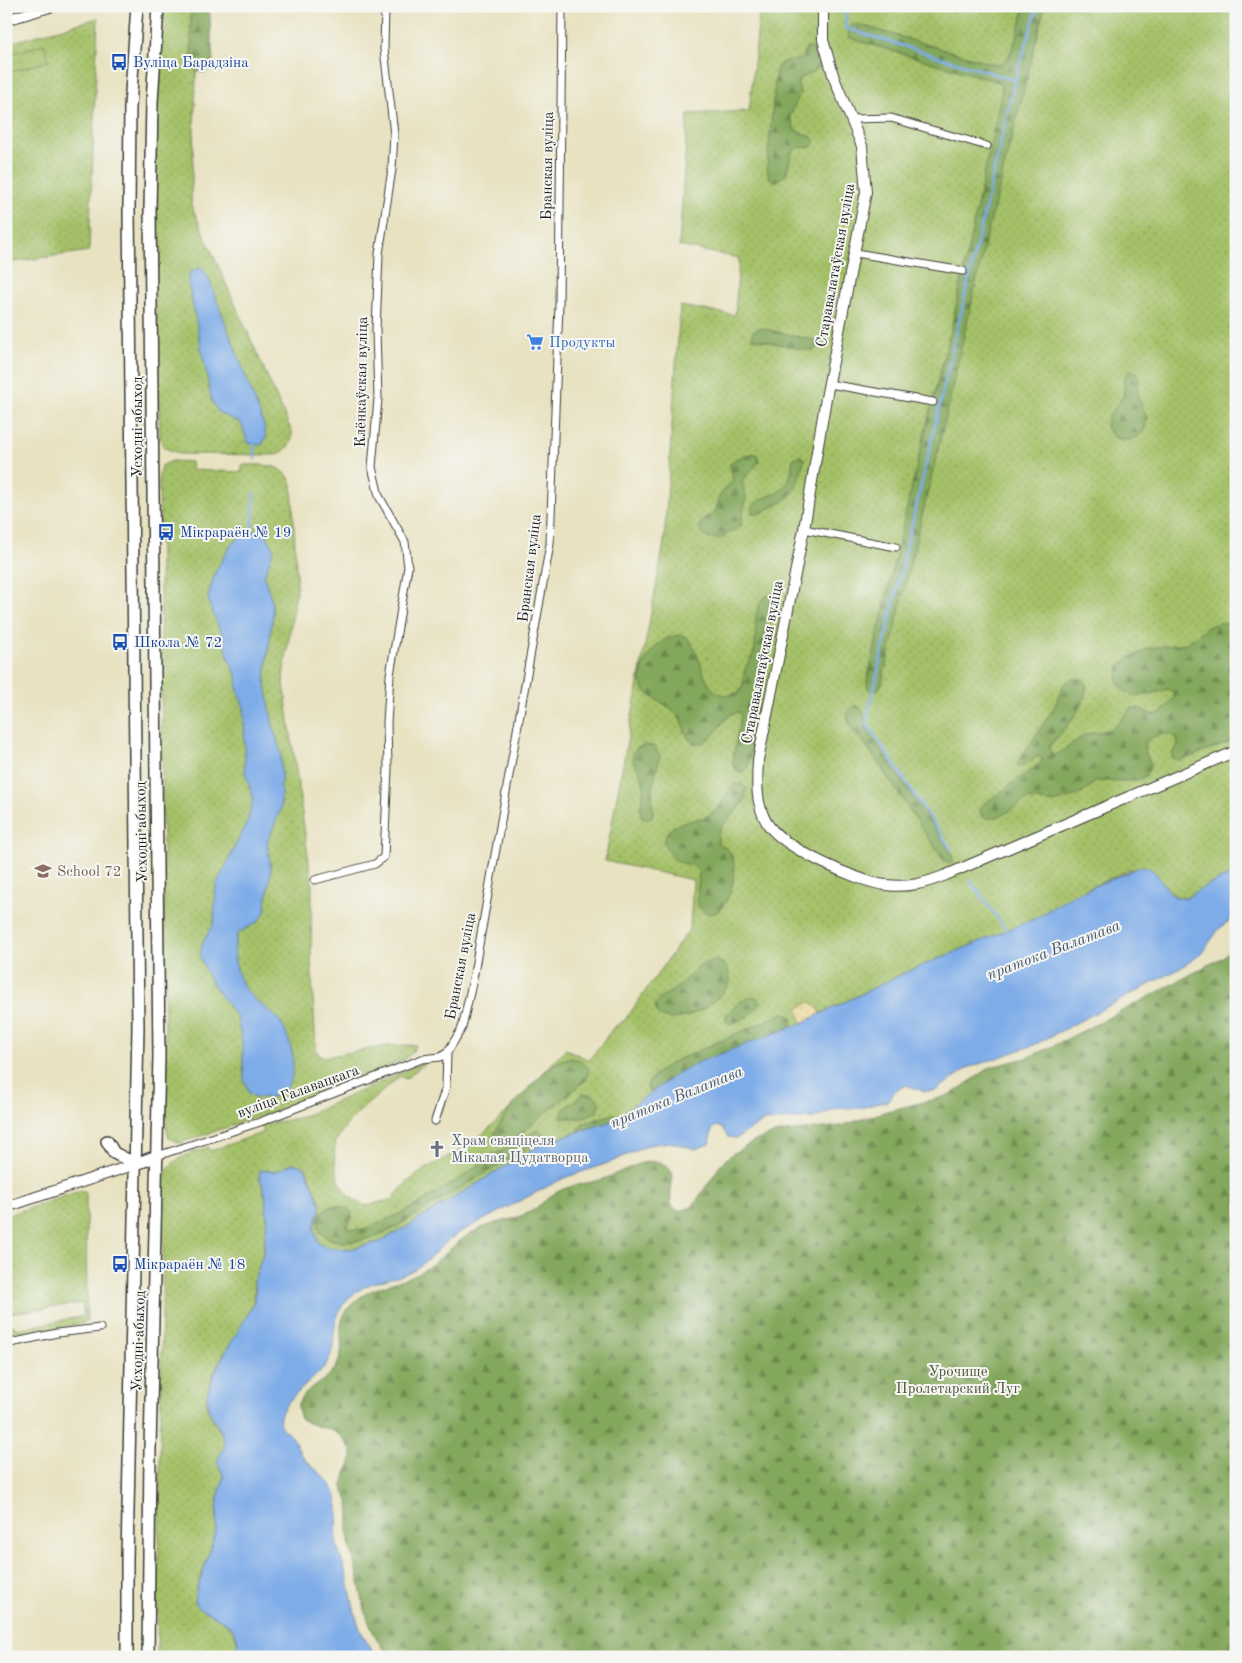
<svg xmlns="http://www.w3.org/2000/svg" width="1242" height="1663" font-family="'Old Standard TT',serif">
  <defs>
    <pattern id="grass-dots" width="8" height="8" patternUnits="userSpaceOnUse" patternTransform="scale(1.25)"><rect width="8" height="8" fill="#a4c168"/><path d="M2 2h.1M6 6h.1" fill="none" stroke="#8da55a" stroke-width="1.8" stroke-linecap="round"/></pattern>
    <pattern id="forest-firs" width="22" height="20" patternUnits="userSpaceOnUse" patternTransform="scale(1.25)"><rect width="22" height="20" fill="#83a75c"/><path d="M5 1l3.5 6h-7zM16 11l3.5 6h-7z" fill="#6a874b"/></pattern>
    <pattern id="sand-dots" width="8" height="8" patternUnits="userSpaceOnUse" patternTransform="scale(1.25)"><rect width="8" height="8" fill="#eeda9e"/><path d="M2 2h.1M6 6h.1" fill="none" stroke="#ccba88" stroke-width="1.8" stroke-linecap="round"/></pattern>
    <pattern id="park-crowns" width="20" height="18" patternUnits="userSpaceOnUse" patternTransform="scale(1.25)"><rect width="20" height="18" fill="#a4c168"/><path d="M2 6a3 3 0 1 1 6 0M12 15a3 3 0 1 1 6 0" fill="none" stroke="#8da55a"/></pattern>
  </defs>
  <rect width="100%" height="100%" fill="#f6f6f2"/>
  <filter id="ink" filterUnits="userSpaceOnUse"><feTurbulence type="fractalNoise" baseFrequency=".02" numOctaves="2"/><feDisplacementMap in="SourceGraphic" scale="10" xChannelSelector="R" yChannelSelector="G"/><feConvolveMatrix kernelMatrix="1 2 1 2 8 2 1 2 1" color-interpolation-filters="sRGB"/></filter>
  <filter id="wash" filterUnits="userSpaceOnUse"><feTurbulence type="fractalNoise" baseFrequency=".0096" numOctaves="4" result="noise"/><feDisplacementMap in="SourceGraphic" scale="20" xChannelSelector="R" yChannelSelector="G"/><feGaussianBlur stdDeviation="1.12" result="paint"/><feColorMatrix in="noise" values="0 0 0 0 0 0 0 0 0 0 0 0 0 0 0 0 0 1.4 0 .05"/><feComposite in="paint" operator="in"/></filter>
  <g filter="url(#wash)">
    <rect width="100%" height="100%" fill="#e8e2c1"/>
    <path fill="url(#grass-dots)" stroke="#606e42" d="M164 6H199L191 205 292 432C293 445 287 450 276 455L181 454 165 448 160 439 153 239 157 101Z
      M760 6H1236V872L1188 897C1173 901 1171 889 1162 882 1154 876 1141 873 1131 869L1069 897 1036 918 902 974 802 1023 662 1085 612 1121 541 1144 405 1228 379 1242 349 1249 331 1248 319 1244 314 1229 320 1213V1201L307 1170 293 1163 275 1172 265 1170 259 1176C274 1212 265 1251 254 1286 261 1309 221 1352 213 1376 210 1385 205 1396 207 1406 210 1421 230 1435 223 1452 222 1455 219 1458 217 1461L224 1477 218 1498 216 1531 208 1559 196 1587 203 1610C224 1618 242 1632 237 1657H157L164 1181C167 1158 190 1154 208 1147L210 1151 264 1132 261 1125 298 1118 314 1112 428 1060 406 1079 400 1076C382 1093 345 1119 336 1142 333 1151 335 1163 337 1172 342 1192 348 1197 365 1206L393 1199C414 1166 457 1158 485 1132 514 1107 539 1076 566 1049L589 1060 613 1028 625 1020 690 928 693 880 605 861 664 543 680 306 735 315 739 258 679 246 688 114 749 111Z
      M98 18 89 251 6 263V44Z
      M172 461 191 462 192 470 242 472V465C262 465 284 462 292 484L297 586 283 677 312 884 311 958 316 1049 319 1055 324 1057 387 1046 416 1045 411 1054 401 1061 317 1097 180 1143 169 1138 166 1126 159 474 161 466Z
      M79 1191H85L86 1194 87 1322 12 1338 6 1336V1325H13L17 1329 84 1316 82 1303 11 1313 6 1319V1216Z"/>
    <path fill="url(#forest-firs)" stroke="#50623c" d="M190 6H209L213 61 205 73 197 71 192 63Z
      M1025 6H1045L985 243 945 420 882 683 878 690 871 691 868 689 867 681 918 460 951 329 1002 90 1000 84 995 81 855 40 849 37 848 31 851 26 857 24 997 65C1014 62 1020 22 1025 6Z
      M807 47 816 49 820 65 815 71 800 79 798 82 800 94 790 116 795 130 812 137 815 142 811 147 798 148 792 151 786 175 775 182 769 177 767 167 776 71C781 57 790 62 801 59Z
      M761 328 813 340 818 342 819 346 814 350H805L752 338 753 331Z
      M1131 370 1137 372C1141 380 1137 387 1138 395 1139 407 1149 411 1146 424 1142 445 1112 445 1106 426L1108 417 1124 395V377Z
      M750 454H757L759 462 742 481 746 498 741 526 719 539 707 538 701 533 700 525 704 518 715 513 720 495 733 480 730 464 735 459Z
      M800 455 805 459C795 485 799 496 770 508 763 511 759 516 752 513L751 508C759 495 779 498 787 483 792 476 791 467 793 459Z
      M774 594 779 601 765 632 766 645 761 663 763 677 758 701 750 759 747 769 739 773 732 764 741 715 739 712C719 714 718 746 693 743 684 736 684 722 676 713 668 704 653 700 645 691 633 678 648 652 660 643 666 638 673 636 681 635 707 642 696 710 739 692 745 685 743 678 745 670 747 662 754 656 755 648 757 632 750 596 774 594Z
      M1220 623 1236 625V740L1179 761 1172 758V754L1178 745 1177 738C1168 730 1154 735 1146 742L1144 747 1151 766 1144 778 1133 781H1096L1083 793 1054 803 1030 799C1015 804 998 825 981 816L980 809 984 804 1042 762 1041 758 1038 756 1021 767 1017 764 1055 706 1063 685 1071 679H1083L1086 682C1088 708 1062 730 1049 747L1052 755 1058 754 1085 735 1112 729 1132 708 1141 709 1152 715 1161 713 1174 698 1173 692 1168 689C1148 694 1130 705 1117 681L1119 666 1128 659 1150 648 1187 643 1207 627Z
      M856 705 863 710 866 727 952 854 953 860 951 863 944 861 863 741C854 734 847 724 847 712L851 707Z
      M645 745 654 746 660 756 652 789 653 814 651 818 646 820 641 816C638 804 646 792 643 780 640 768 626 760 637 748Z
      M736 784H742L746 788C749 813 714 819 718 843 722 847 728 848 730 853 744 875 719 938 697 904L699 872C691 860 679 868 670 854 667 848 664 847 664 839 672 817 696 824 713 813 725 805 726 788 736 784Z
      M1236 943V1657H390C367 1630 364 1609 358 1576 356 1562 349 1549 348 1535 347 1525 351 1515 349 1504 347 1498 344 1493 343 1486 342 1471 359 1462 349 1447 336 1424 319 1431 301 1419L297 1407C302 1387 328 1383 337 1365 349 1343 330 1328 352 1304 371 1285 398 1284 420 1272 439 1262 453 1244 471 1233 489 1223 510 1221 528 1213 540 1207 548 1196 559 1191 573 1184 588 1184 603 1179 623 1173 660 1145 673 1175 672 1191 662 1219 692 1207L722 1163 732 1154 757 1140 777 1133 841 1126 887 1111 940 1098 953 1093 991 1067 1026 1058 1053 1046 1141 1001 1223 957Z
      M714 960C726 963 730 969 730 982 720 1002 680 1029 658 1015L655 1006C660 995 667 995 676 988 689 979 697 963 714 960Z
      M754 996 761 1001C758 1011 741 1021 730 1024L726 1021V1016C731 1008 744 997 754 996Z
      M783 1013 790 1015 793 1020 791 1026 785 1030C737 1049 695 1060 654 1091L648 1090 647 1085 655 1074 673 1062Z
      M572 1058 583 1062 589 1069 587 1079 513 1140 500 1144 494 1141C490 1125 543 1071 557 1062 562 1059 567 1059 572 1058Z
      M583 1094C591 1093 598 1096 600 1105L597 1112 581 1118H561L563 1110Z
      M613 1114 617 1116C611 1125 588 1133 578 1130L582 1124Z
      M540 1130 543 1137 539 1141 389 1231C368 1240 339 1250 320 1232 313 1210 335 1197 351 1212L352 1218 347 1225 349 1229 363 1230 406 1211 461 1178 490 1156 518 1143 535 1131Z"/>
    <path fill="url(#sand-dots)" stroke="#857b5d" d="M810 1002 817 1006 821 1014 802 1023 798 1010 802 1006Z"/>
    <path fill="url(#park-crowns)" stroke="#606e42" d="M44 44 49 61 6 73V55Z"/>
    <path fill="#7eace8" stroke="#4d6482" d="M202 268 208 277 264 425 266 437 262 445 248 443 241 423 219 413 212 402 188 281 190 272Z
      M256 531 266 534 274 549 264 576 271 598 273 613 265 679 273 726 281 753V808L267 843 271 869 265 912 258 922 238 933C231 949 235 973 245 988 254 1003 271 1008 281 1023 298 1051 303 1104 255 1097L249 1093 244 1079 242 1042 237 1018 209 979 200 957 202 944 214 923 216 886 248 820 253 798 245 772 244 708 238 692 237 676 229 660 224 639 209 604 208 596 216 570 231 545 244 533Z
      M1142 866C1164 869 1163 899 1183 898 1187 898 1190 895 1194 893 1207 884 1222 880 1236 872V915L1219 929 1201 954 1179 969 1034 1045 968 1068 935 1091H924L906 1085 896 1090 887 1101 860 1108H838L814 1118 764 1121 737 1138 728 1137 722 1128 716 1126 712 1130 709 1144 695 1149 670 1142 649 1145 611 1162 564 1178 462 1231C444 1241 432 1258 415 1269 393 1282 372 1277 350 1297 326 1319 341 1344 325 1366 313 1382 275 1405 280 1424 282 1431 289 1432 293 1438 296 1443 298 1449 301 1454 316 1475 336 1477 338 1509 339 1520 335 1529 336 1540 338 1552 343 1564 347 1576 355 1609 354 1628 377 1657H237C246 1613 200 1621 194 1599L216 1531 218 1498 224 1477 217 1461 225 1445 221 1432 209 1411 207 1394 219 1363 254 1304 256 1292 254 1281 264 1251 267 1217 265 1193 259 1176 260 1170 275 1172 293 1163 305 1167 321 1205 314 1229 319 1244 331 1248 349 1249 379 1242 405 1228 541 1144 612 1121 678 1073 699 1062 802 1023 902 974 1036 918 1069 897Z"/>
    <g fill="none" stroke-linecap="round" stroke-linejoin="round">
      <path stroke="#7eace8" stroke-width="2.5" d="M847 6 845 28 1014 80
        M254 443 255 459
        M252 534 254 493
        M951 849 866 722 1015 80 1038 6
        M970 881 1008 932"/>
    </g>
  </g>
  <g filter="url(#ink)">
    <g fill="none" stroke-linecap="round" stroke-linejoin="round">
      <g stroke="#3b3a35" stroke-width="9">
        <path id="street" d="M852 119 891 118 987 146
          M856 253 963 271
          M829 384 933 402
          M804 529 896 547
          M315 880 375 864 384 857 388 768 387 723 390 675 408 567 405 542 379 496 372 467 378 399 376 330 379 254 392 169 394 134 384 49 385 6
          M435 1121 446 1087 447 1053 462 1028 473 979 550 544 559 305 562 6
          M157 1156 260 1122 422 1059 440 1057 447 1053
          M6 1344 57 1333 100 1328"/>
      </g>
      <g stroke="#3b3a35" stroke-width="12">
        <path id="secondary" d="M823 6V40L834 78 862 146 866 192 826 398 804 529 758 760C757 781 755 803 767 823 781 847 858 882 886 885 908 888 926 883 946 875L1236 751
          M6 20 53 6
          M6 1207 136 1164"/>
      </g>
      <g stroke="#3b3a35" stroke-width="14">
        <path id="primary" d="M107 1141 114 1153 136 1164 157 1156
          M127 1657V1558L138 1028 129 210 130 107 137 6
          M148 1657 150 1449 159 1056 150 210 152 102 158 6"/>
      </g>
      <use href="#street" stroke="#fff" stroke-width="7"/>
      <use href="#secondary" stroke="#fff" stroke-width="10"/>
      <use href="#primary" stroke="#fff" stroke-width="11"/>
    </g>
  </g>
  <defs>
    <g id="bus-bare" transform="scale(1.35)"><path d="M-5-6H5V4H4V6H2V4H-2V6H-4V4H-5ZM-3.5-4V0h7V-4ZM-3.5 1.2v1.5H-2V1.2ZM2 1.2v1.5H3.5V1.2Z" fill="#1a4fb4" stroke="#f6f6f2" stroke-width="2.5" paint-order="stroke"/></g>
    <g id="supermarket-bare" transform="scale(1.35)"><path d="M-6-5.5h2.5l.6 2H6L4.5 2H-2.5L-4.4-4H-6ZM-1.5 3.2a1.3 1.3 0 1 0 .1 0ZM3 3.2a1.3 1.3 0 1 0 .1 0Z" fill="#3f7fe0" stroke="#f6f6f2" stroke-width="2.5" paint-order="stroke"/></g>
    <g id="school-bare" transform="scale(1.35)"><path d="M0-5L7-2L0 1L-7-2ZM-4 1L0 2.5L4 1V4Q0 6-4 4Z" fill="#8d6e63" stroke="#f6f6f2" stroke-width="2.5" paint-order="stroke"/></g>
    <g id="church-bare" transform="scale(1.35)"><path d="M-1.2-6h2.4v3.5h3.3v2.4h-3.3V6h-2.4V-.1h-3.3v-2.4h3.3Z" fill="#6b7280" stroke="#f6f6f2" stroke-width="2.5" paint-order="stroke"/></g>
  </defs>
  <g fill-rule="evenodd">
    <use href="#bus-bare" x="119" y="62"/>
    <use href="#supermarket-bare" x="535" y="342"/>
    <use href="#bus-bare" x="166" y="532"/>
    <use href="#bus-bare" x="120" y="642"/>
    <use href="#school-bare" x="43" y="871"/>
    <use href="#church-bare" x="437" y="1149"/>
    <use href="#bus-bare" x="120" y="1264"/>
  </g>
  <g text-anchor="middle" stroke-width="4" stroke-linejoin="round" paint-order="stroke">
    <g font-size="15" fill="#164399" stroke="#f6f6f2" text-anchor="start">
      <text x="133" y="67">Вуліца Барадзіна</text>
      <text x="180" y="537">Мікрараён № 19</text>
      <text x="134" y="647">Школа № 72</text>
      <text x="134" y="1269">Мікрараён № 18</text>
    </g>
    <g font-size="15" fill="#1c1c1c" stroke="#f6f6f2">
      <text transform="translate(547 166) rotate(-89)" y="5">Бранская вуліца</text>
      <text transform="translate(835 265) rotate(-80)" y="5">Старавалатаўская вуліца</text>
      <text transform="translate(361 382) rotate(-89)" y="5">Клёнкаўская вуліца</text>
      <text transform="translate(137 427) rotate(-90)" y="5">Усходні абыход</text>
      <text transform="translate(529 568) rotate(-83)" y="5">Бранская вуліца</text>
      <text transform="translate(762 662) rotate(-79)" y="5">Старавалатаўская вуліца</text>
      <text transform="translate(141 832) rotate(-91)" y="5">Усходні абыход</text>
      <text transform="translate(460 966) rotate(-79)" y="5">Бранская вуліца</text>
      <text transform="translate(298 1091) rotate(-20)" y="5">вуліца Галавацкага</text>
      <text transform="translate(138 1341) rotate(-88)" y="5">Усходні абыход</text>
    </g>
    <g font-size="15" fill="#366cbe" stroke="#f6f6f2" text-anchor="start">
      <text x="549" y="347">Продукты</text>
    </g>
    <g font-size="15" fill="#785e54" stroke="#f6f6f2" text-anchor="start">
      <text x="57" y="876">School 72</text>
    </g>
    <g font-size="15" fill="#5b616d" stroke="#f6f6f2" text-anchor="start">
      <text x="451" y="1145">Храм свяціцеля<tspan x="451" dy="17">Мікалая Цудатворца</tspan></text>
    </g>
    <g font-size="15" fill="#4c5637" stroke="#f6f6f2">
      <text x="958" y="1376">Урочище<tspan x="958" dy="17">Пролетарский Луг</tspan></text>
    </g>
    <g font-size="16" font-style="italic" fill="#43566e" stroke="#f6f6f2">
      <text transform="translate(1053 949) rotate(-21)" y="6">пратока Валатава</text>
      <text transform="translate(676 1096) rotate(-22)" y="6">пратока Валатава</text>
    </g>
  </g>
  <rect width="1242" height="1663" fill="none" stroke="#f6f6f2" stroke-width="25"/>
</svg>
